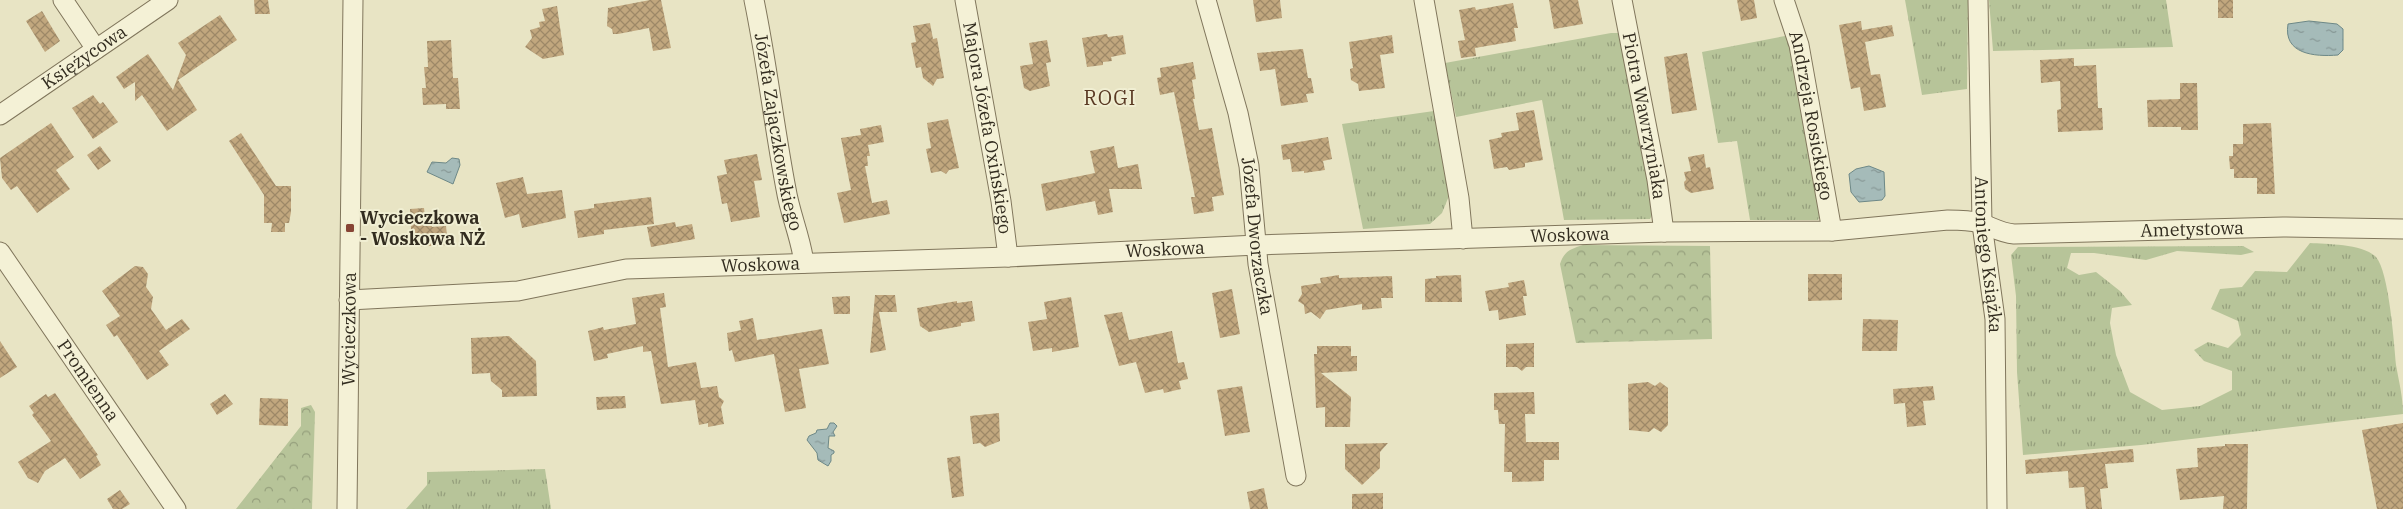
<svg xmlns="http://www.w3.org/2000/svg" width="2403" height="509" font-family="'IBM Plex Serif',serif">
  <defs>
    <pattern id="grass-tufts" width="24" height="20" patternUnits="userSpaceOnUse" patternTransform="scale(1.25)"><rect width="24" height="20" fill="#b7c499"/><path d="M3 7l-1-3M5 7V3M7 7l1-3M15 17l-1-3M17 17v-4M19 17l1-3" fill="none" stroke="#959f7c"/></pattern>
    <pattern id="forest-crowns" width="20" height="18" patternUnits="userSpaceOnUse" patternTransform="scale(1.25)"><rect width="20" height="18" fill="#b7c499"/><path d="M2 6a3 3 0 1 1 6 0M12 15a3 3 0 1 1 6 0" fill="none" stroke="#959f7c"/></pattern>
    <pattern id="water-ripples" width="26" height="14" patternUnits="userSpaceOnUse" patternTransform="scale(1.25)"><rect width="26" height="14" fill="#a5bbb9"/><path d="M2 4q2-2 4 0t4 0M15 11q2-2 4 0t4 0" fill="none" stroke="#879896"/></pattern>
    <pattern id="building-cross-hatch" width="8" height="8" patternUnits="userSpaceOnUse" patternTransform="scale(1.25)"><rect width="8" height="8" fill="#c1a77e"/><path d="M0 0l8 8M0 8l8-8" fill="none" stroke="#9d8867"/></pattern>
  </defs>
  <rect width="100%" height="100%" fill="#e8e4c4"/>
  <path fill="url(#grass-tufts)" d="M1905 0H1968L1967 89 1922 95Z
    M1989 0H2166L2173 47 1993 51Z
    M1611 33H1620L1627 43 1653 213 1650 219 1564 220 1542 100 1456 117 1445 63Z
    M1785 36 1791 41 1821 213 1818 220H1750L1737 141 1718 143 1702 52Z
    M1434 111 1451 191 1442 213 1430 224 1363 229 1342 124Z
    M2310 243C2326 244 2364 244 2376 257 2389 272 2394 342 2396 365 2399 382 2403 397 2403 414L2141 445 2023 455 2017 372 2016 296 2011 255 2018 247 2243 246 2254 252 2241 255 2177 251 2146 260 2094 253H2071L2067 268 2079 275 2096 272 2120 291 2132 305 2112 308 2110 323 2116 355 2130 392 2162 410 2200 406 2232 390V371L2204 361 2194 350 2208 342 2228 348 2241 335 2238 321 2211 309 2220 289 2242 287 2255 271 2287 272Z
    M545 469 551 509H406L427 485V472Z"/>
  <path fill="url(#forest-crowns)" d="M1583 245 1710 246 1712 339 1576 343 1560 264C1564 251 1571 249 1583 245Z
    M311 405 315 412 312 509H236L301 426V408Z"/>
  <path fill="url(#water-ripples)" stroke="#6d8887" d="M2309 21 2337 24 2343 29V50L2338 55C2314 57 2283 54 2288 24Z
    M452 158 459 159 460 165 453 184 427 172 432 162 446 163Z
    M1869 166 1884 172 1885 196 1882 200 1859 202 1851 192 1849 174 1856 169Z
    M830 423H834L837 426 833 432 835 436H829L828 448 834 451V453L831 455V461L828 466 818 460 817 453 807 440 809 436 816 433 817 430 827 429Z"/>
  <path fill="url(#building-cross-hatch)" d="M254 0H268L270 14H255Z
    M650 0H661L671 48 653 51 649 28 618 34H613L612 29 607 26 608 8Z
    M1253 0H1280L1282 18 1256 22Z
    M1549 0H1578L1583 24 1554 29Z
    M1737 0H1754L1757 18 1741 21Z
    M2218 0H2233V18H2218Z
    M1513 3 1518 28H1514L1516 41 1475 48 1476 56 1461 58 1458 41 1465 40 1459 10 1475 7 1476 10Z
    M557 6 564 55 543 59 525 47 532 38 530 30 540 27 539 22 545 21 542 9Z
    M42 11 60 41 45 52 26 21Z
    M220 15 237 40 178 80 197 110 167 131 142 95 135 101V82L124 89 116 77 148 54 173 90 186 55 178 43Z
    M1861 21 1862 30 1892 25 1894 36 1865 42 1871 75 1880 74 1886 107 1864 111 1860 87 1851 89 1839 25Z
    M930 23 933 39 937 38 944 78 937 79 933 86 923 78 921 67 916 68 911 43 916 42 913 26Z
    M1107 34 1108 37 1123 35 1126 54 1111 57 1112 61 1103 62V65L1087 67 1082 38Z
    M1392 35 1394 53 1380 55 1385 88 1359 91 1358 84 1351 80 1350 69 1353 68 1349 42Z
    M451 40 453 78H458L460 109H446V104L423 105 422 88H426L424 67H428L427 41Z
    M1047 40 1051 62 1046 63 1050 86 1030 91 1024 88 1020 66 1033 64 1029 43Z
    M1303 49 1308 78H1311L1314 93 1306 94 1308 102 1281 106 1275 69 1260 71 1257 53Z
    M1687 53 1697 110 1672 114 1664 57Z
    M2074 58V66L2096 65 2098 108H2102L2103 130 2058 132 2057 110 2061 109 2060 81 2041 83 2040 60Z
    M1193 62 1196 79 1192 80 1195 99H1193L1199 130 1212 128 1224 195 1212 197 1214 211 1194 214 1191 197H1195L1174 92 1160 95 1157 78 1161 77 1160 68Z
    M2180 83H2197L2198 130H2181V127H2148L2147 100 2180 99Z
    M93 95 100 104 103 102 118 122 93 139 72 108Z
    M1534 110 1543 160 1525 163V167L1509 170 1507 167 1494 169 1489 140 1502 137 1501 133 1519 130 1516 113Z
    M948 119 959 168 949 170 946 174 941 171 931 173 926 149 931 148 927 123Z
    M51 123 74 157 56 170 70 189 37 213 17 186 11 190 2 178 0 158Z
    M2271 123 2275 194H2257V178H2234V169H2230L2229 156H2233V144H2243V124Z
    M881 125 884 142 868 145 870 156H867L868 166H865L872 203 887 200 890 214 844 223 837 193 851 190 841 138 861 135 860 129Z
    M241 133 276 186H291V212L289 223H285V232H271L272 223H264V195L229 141Z
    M1328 137 1332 159 1323 161 1325 170 1304 173V171L1292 172 1290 159 1283 160 1281 145Z
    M100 146 111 161 98 170 87 155Z
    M1114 146 1118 168 1138 164 1142 189H1109L1113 212 1098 215 1095 201 1046 211 1041 184 1095 173 1090 151Z
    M757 154 762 180 754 181 760 217 731 222 727 203 722 204 717 176 727 174 724 160Z
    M1704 154 1706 168 1710 167 1714 189 1691 193 1685 189 1684 182 1686 180 1684 172 1691 171 1688 157Z
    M523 177 527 194 562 190 566 218 522 228 519 214 505 218 496 183Z
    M651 197 654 224 604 230V234L578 238 574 211 594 208V204Z
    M424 208 425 217 431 216 432 227 446 226 448 245 412 247 410 209Z
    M675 222 676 227 692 224 695 239 651 247 647 227Z
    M135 266 143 267 148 274 146 287 153 297 151 309 166 330 182 319 190 329 159 351 169 365 147 380 117 335 114 337 106 325 120 316 102 291Z
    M1808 274H1842V300L1808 301Z
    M1339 275V278L1392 276 1393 298H1381L1382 308 1362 310V304L1326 310 1320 319 1311 312 1305 314 1304 305 1298 301 1302 294 1301 286 1321 283 1320 278Z
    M1461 275 1462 302H1425V279L1436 278V276Z
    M1524 280 1527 296H1523L1526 315 1499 320 1498 310 1489 311 1485 291 1509 287 1508 283Z
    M1232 289 1240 334 1220 338 1212 293Z
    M664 293 666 307 660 308 668 367 696 362 701 388 717 386 719 397 724 401 721 407 724 424 708 427V423L699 425 695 400 661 404 651 351 643 352V346L607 354 608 358 594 361 588 331 603 327 604 330 636 324 632 298Z
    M875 295H895L897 312H879L886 350 870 353Z
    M850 296V314H834L832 297Z
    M1071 297 1079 347 1052 352V348L1033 351 1028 322 1047 319 1044 302Z
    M957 301V303L972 301 975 321 961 323V326L929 332 920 326 917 308Z
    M1122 312 1129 340 1172 331 1178 363 1184 362 1188 379 1179 381 1181 389 1164 393 1163 389 1145 393 1136 362 1119 366 1104 315Z
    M753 318 757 340 822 329 829 364 799 369 806 408 785 412 774 354 735 362 732 350 729 351 727 333 741 330 739 321Z
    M1863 319 1898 320 1897 351H1862Z
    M509 336 536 361 537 396 502 397V390L491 381 490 373 472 374 471 338Z
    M0 341 17 367 0 378Z
    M1534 343V367H1526L1522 371 1517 367H1506V344Z
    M1317 346H1351V356H1357V371L1321 373 1351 397 1350 427H1325V407L1316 408 1314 354H1317Z
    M1648 382 1655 386 1660 382 1668 388V425L1661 432 1654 428 1649 432 1629 430 1628 384Z
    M1242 386 1250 432 1225 436 1217 390Z
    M1933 386 1935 400 1923 401 1926 425 1907 427 1905 403 1894 404 1893 389Z
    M1534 392 1535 414H1525L1526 442H1559V460H1544V481L1512 482V472H1504L1505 424H1499L1498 410H1494V393Z
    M55 393 98 455 96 456 101 465 80 479 65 458 45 471 38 483 28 478 18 462 51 441 32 415 34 413 29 406 46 394 48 397Z
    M225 394 233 404 217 415 210 404Z
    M625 396 626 408 597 410 596 397Z
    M260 398 288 399V426L259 425Z
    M999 413 1000 441 985 447 980 443 973 444 970 416Z
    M2403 423V509H2377L2362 430Z
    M1388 443 1380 452V468L1362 485 1345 469V444Z
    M2225 444H2248L2247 509H2223L2224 496 2180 500 2176 469 2198 467 2197 448 2225 446Z
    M2133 449 2134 462 2105 464 2108 488 2100 489 2102 509H2086L2084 487 2069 488 2068 471 2026 474 2025 460Z
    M960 456 964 496 952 498 947 458Z
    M1264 488 1268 509H1250L1247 492Z
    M120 490 130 504 122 509H113L107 499Z
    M1383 493V509H1352V494Z"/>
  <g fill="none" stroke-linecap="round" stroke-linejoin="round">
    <g stroke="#80765c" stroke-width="21">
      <g id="minor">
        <path d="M63 0 96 49"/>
        <path id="s1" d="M754 0C767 63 774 126 786 189 790 214 801 238 804 263"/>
        <path id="s2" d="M965 0 1001 201 1008 257"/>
        <path id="s3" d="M1206 0 1238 113 1249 166 1258 264 1296 476"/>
        <path d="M1424 0 1459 198 1463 239"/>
        <path id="s4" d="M1622 0 1657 180 1664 232"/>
        <path id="s5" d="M1784 0 1799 45 1832 231"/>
        <path id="s6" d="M1978 0 1982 224 1995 319 1997 509"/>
        <path id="s7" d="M0 115 168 0"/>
        <path id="s8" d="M0 252 176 509"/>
        <path id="s9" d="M349 300 518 291 626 269 1008 257 1257 245 1664 232 1832 231 1948 220C1959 220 1969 220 1980 223 1992 227 2001 233 2014 234L2283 227 2403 229"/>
        <path id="s10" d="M347 509 353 0"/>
      </g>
    </g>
    <use href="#minor" stroke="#f4f1d6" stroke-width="19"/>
  </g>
  <rect fill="#874434" stroke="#f0eed2" stroke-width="2" x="345" y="223" width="10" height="10" rx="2.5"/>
  <g text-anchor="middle" stroke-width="4" stroke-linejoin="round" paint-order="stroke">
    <g font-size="18" fill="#322c1f" stroke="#f0eed2">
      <text dy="6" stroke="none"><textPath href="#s7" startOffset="102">Księżycowa</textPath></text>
      <text dy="6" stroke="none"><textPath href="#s5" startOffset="119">Andrzeja Rosickiego</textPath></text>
      <text dy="6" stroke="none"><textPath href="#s4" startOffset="118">Piotra Wawrzyniaka</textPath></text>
      <text dy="6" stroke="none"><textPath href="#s2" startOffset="130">Majora Józefa Oxińskiego</textPath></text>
      <text dy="6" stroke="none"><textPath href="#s1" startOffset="134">Józefa Zajączkowskiego</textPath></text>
      <text dy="6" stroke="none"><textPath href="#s9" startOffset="1849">Ametystowa</textPath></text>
      <text dy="6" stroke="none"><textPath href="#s3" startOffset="242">Józefa Dworzaczka</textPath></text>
      <text dy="6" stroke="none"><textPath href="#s9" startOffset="1224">Woskowa</textPath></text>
      <text dy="6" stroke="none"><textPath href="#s9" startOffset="819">Woskowa</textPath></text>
      <text dy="6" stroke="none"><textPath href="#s6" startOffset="255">Antoniego Książka</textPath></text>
      <text dy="6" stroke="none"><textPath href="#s9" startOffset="414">Woskowa</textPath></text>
      <text dy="6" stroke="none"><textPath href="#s10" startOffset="180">Wycieczkowa</textPath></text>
      <text dy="6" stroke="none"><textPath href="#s8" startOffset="156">Promienna</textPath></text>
    </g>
    <g font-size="18" font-weight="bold" fill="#322c1f" stroke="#f0eed2" text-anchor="start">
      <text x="360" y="224">Wycieczkowa<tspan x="360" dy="21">- Woskowa NŻ</tspan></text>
    </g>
    <g font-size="20" letter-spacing="1" fill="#593923" stroke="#f0eed2">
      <text x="1110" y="105">ROGI</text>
    </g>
  </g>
</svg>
